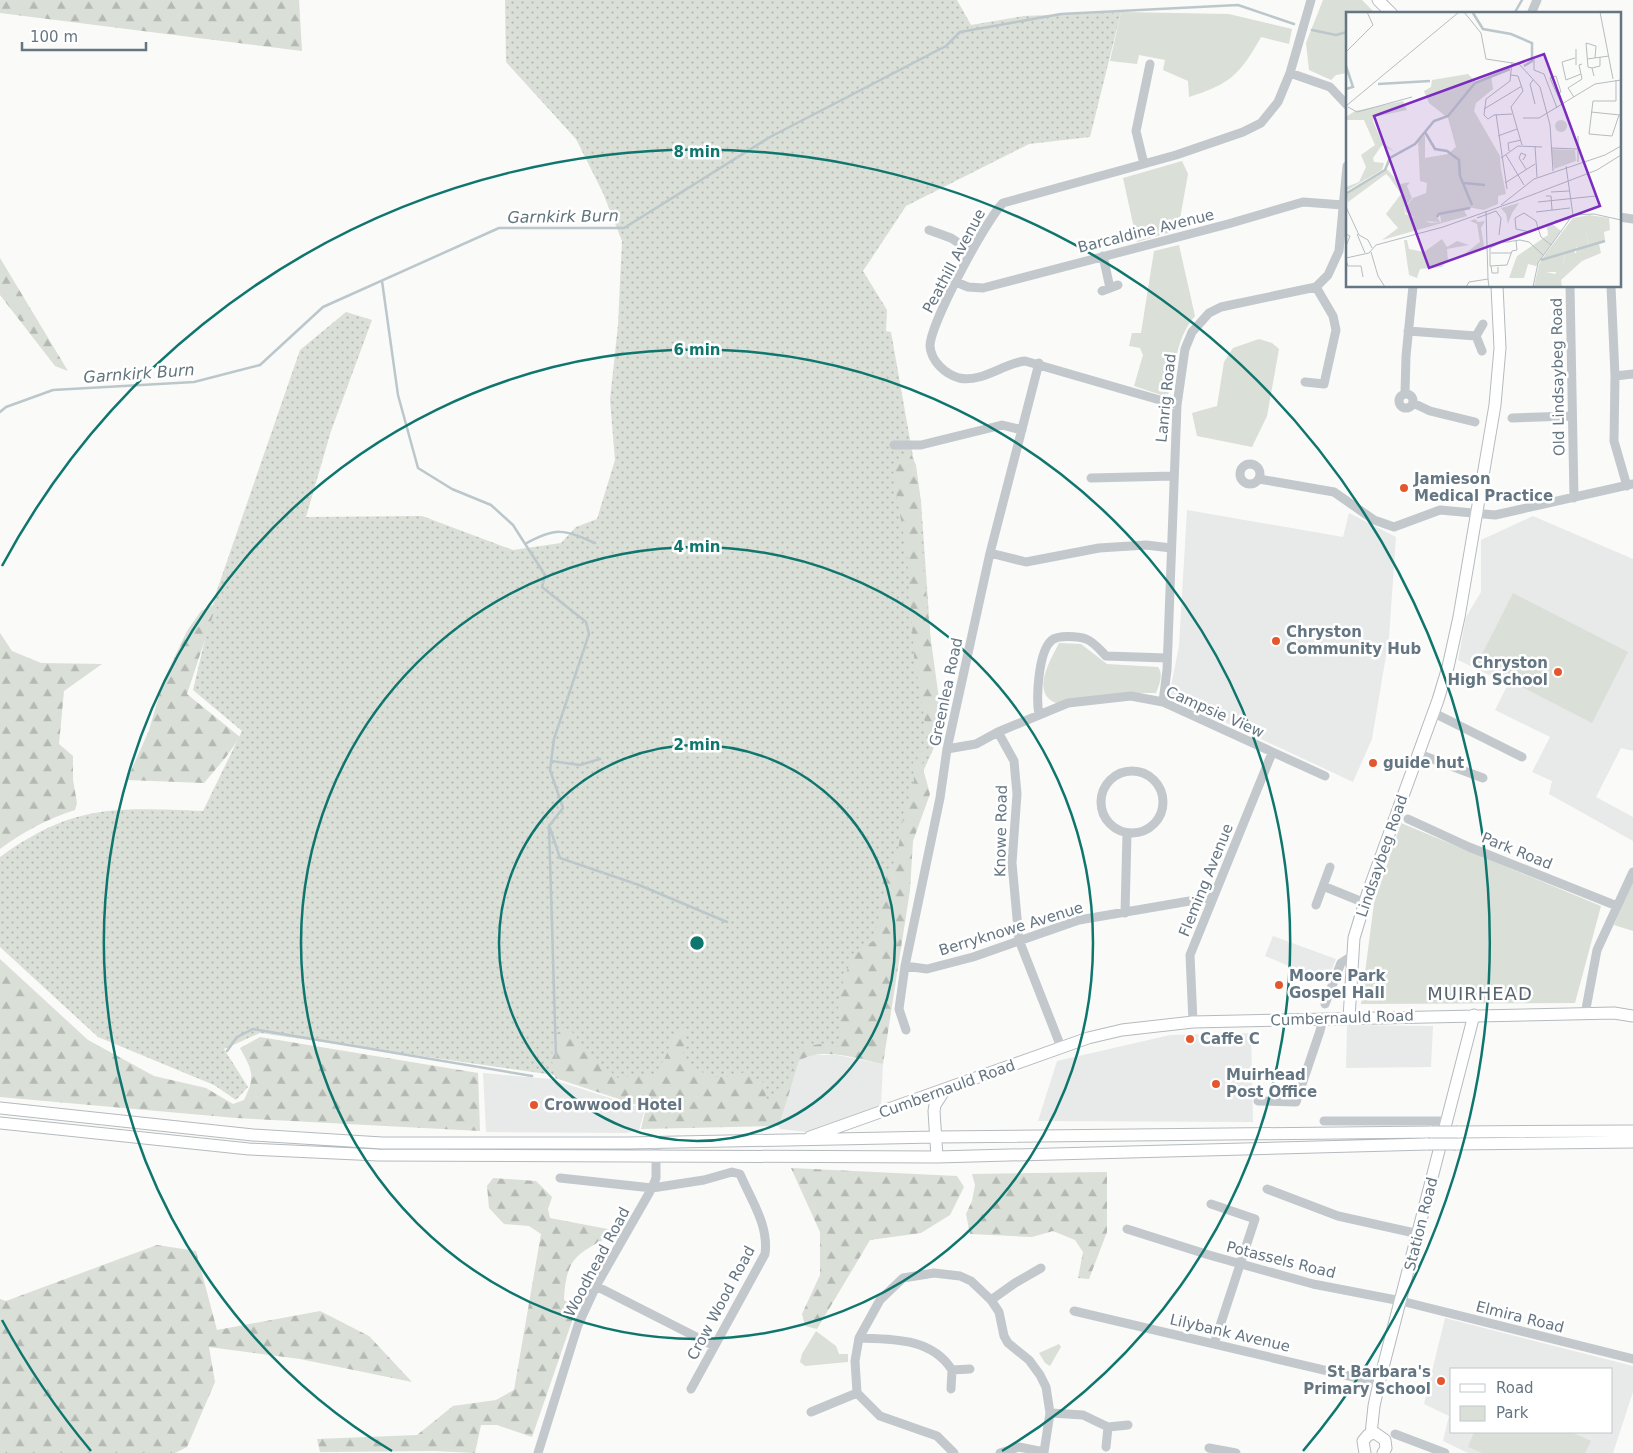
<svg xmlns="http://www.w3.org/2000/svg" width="1633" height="1453" font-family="'DejaVu Sans',sans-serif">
  <defs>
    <pattern id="grass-dots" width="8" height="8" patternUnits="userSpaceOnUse" patternTransform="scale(1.25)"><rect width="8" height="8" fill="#dadfd7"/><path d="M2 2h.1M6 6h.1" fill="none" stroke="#b4b9b4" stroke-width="1.8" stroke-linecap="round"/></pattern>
    <pattern id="forest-firs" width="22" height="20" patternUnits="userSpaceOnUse" patternTransform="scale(1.25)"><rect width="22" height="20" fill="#dadfd7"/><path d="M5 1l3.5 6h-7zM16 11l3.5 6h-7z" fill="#b4b9b4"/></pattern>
  </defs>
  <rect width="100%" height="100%" fill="#fafaf8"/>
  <path fill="#e8e9e9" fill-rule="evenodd" d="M1187 510 1343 537 1349 513 1396 537 1389 638 1372 739 1353 782 1169 696 1179 646Z
    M1533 516 1633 559V751L1621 748 1596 797 1633 817V841L1549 794 1552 781 1532 772 1550 737 1495 710 1508 684 1458 660 1466 617 1481 592V540Z
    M1273 936 1336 959 1327 982 1265 956Z
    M1347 1025 1433 1026 1431 1067 1346 1068Z
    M1251 1033 1253 1122 1038 1121 1057 1061 1170 1035Z
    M809 1055H837L883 1064 881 1105 807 1132 780 1129 779 1126 799 1061Z
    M483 1073 550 1079 645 1109 639 1130 626 1133 486 1132Z
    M1445 1318 1633 1366V1392L1613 1453H1468L1443 1441 1449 1416 1424 1404ZM1452 1369H1612V1432H1452Z"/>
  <path fill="url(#grass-dots)" d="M505 0H957L971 25 1024 16 1121 12 1090 137 1029 144 906 206 863 271 887 310 886 331 891 332 921 502 931 644 942 730 921 776 887 929 842 1050 802 1052 778 1112 561 1076 260 1033 224 1049 248 1087 236 1100 214 1085 98 1037 0 947V857C75 803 116 808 203 811L242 731 193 690 216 593 300 350 346 312 372 320 331 431 306 517 422 516 513 550 561 543 576 527 597 519 615 460 610 400 618 325 622 241 603 193 576 139 506 62Z"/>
  <path fill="url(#forest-firs)" d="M0 0H299L302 51 0 13Z
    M0 258 68 371 55 366 0 295Z
    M911 454 916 465 921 502 920 525 930 634 940 706 934 731 927 735 914 656 907 554 893 475 896 461Z
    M217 603 187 694 240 737 226 757 204 783 127 780 149 730 164 679 187 631 201 611Z
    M0 633 12 651 41 663 102 664 64 691 59 744 73 756V780L77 803 75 810C47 819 23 832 0 849Z
    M926 748 922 765 930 794 913 841 910 890 883 1064C858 1059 822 1046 799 1061L779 1126 641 1129 646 1108 555 1078 552 1061 553 1036 563 1029 572 1032 593 1057 618 1078 655 1074 665 1058 673 1038 686 1028 683 1054C702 1078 717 1082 745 1072L764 1083 767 1104C784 1091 795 1068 799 1047L821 1044 838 1047C843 1030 840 1025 838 1009 837 997 850 955 860 948 864 945 870 943 874 941L884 891 877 879 888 877 898 851 904 811 914 783 913 761Z
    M0 959 88 1040 154 1076 206 1088 233 1104 244 1100C256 1076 252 1070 240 1048L260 1037 478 1073 480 1131 236 1118 0 1097Z
    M791 1168 957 1176 964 1187 950 1215 921 1233 870 1240 817 1329 805 1326 802 1314 820 1275V1232Z
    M1107 1172V1232L1089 1279 1078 1278 1083 1252 1075 1240 1053 1231 1032 1237 970 1234 966 1214 972 1201 975 1185 972 1174Z
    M493 1178 536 1181 552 1197 548 1209 550 1218 618 1231C581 1254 566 1252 564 1300L577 1307 532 1437 497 1425H481L475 1453 435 1451 320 1452 317 1439 417 1435 453 1406 496 1400 514 1390 541 1234 529 1226 504 1224 489 1208 487 1186Z
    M157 1245 196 1251 217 1330 320 1311 369 1336 412 1382 300 1359 209 1347 215 1382 187 1447 175 1453H0V1299L6 1301Z"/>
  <path fill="#dadfd7" d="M1323 0H1362L1376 14H1347V73L1336 75 1331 80 1309 70 1306 43Z
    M1121 12 1229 14 1292 29 1289 44 1261 37C1240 74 1231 84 1189 97L1188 81 1163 70 1165 60 1139 55 1137 64 1110 61Z
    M1182 161 1188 174 1178 230 1137 242 1123 178Z
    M1179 245 1195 316C1177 337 1175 363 1171 390L1168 394 1161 395 1134 386 1143 355 1140 348 1129 346 1132 333H1141L1154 251Z
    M1259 339 1272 343 1279 349 1267 416 1252 447 1197 436 1192 413 1217 406 1224 362 1233 348Z
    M1513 593 1628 652 1592 723 1477 664Z
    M1059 643 1081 644 1107 664 1158 667C1164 675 1159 685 1156 693H1128L1056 703C1030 693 1051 659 1059 643Z
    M1401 823 1601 906 1575 1003 1361 1004 1374 903Z
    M1633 879V931L1614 925Z
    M816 1331 836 1346 839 1354H848V1362L805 1366 800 1362 802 1354Z
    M1059 1344 1061 1347 1050 1366 1045 1363 1039 1353Z
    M1474 1432H1571L1591 1441 1585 1453H1482L1468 1447Z"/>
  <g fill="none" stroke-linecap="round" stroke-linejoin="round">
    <path stroke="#bbc7cb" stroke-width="2.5" d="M1514 14 1522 0
      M1312 30 1336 35 1347 32
      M382 281 398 395 418 468 452 489 491 505 513 525 545 575 542 587 586 622 589 634 554 739 550 770 563 808 549 826 556 1057
      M0 412 6 407 53 390 194 382 260 365 323 307 499 228H624L770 137 946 46 960 32 1061 14 1238 5 1294 24
      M525 544C556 527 563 529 595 543
      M551 761 580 765 600 759
      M550 828 560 858 639 885 727 922
      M227 1051 237 1037 253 1029 532 1076"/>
    <g stroke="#b5babe" stroke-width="13">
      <path id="major" d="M1378 0 1392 14
        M1349 1018 1354 938 1368 892 1438 700 1448 667 1459 617 1495 405 1500 348 1497 286
        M0 1108 253 1135 382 1143H628L936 1137 1432 1132
        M0 1123 249 1149 378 1155 937 1157 1428 1144
        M1458 1132 1633 1131
        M810 1137 1088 1038 1122 1030 1193 1022 1614 1013 1633 1016
        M1456 1144 1633 1142
        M937 1157 934 1111 935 1105 944 1091
        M1371 1434 1374 1406 1379 1383 1474 1015
        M1365 1453 1363 1441 1368 1435 1375 1433 1385 1440 1386 1448 1383 1453"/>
    </g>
    <path stroke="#c3c8cc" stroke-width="9" d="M1531 14 1537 0
      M1290 73 1330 87 1347 105
      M1144 164 1136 131 1150 64
      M1619 217 1633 219
      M929 230 951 238 971 251
      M1103 256 1110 288
      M956 282 968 287 983 288 1228 224 1303 202 1343 205
      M1570 286 1574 498
      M1611 286 1615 376
      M1102 291 1118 285
      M1408 331 1476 336 1483 324
      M1476 336 1482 351
      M1305 382 1324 384 1336 330 1333 316 1316 287
      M1405 393 1406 356 1413 286
      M1399 401a7 7 0 1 1 14 0a7 7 0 1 1-14 0Z
      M1413 403 1430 411 1475 422
      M1177 405 1025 361C1004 363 982 383 959 378 945 374 931 361 930 346 930 324 986 220 1003 203L1176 155 1243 132 1261 123 1278 102 1290 73 1311 0
      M1512 418 1572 416
      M894 445H921L1002 425 1022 430
      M1240 474a10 10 0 1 1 20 0a10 10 0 1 1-20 0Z
      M1091 478 1174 476
      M1259 479 1334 492 1374 520 1394 527 1440 510 1495 515 1633 484
      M1627 486 1614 441 1615 376 1633 374
      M990 553 1026 562 1099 548 1146 545 1171 548
      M1163 702 1167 670 1177 405 1185 349 1192 332 1209 313 1221 307 1316 287 1328 275 1339 251 1347 166
      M1434 713 1522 757
      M1039 715C1036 699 1038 651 1052 640 1058 635 1078 636 1086 639 1093 641 1101 651 1106 656L1167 658
      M998 732 1014 761 1017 794 1012 863 1019 940 1061 1047
      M947 749 976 744 998 732 1068 703 1131 696 1163 702 1325 776
      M1419 754 1483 778
      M1101 802a31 31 0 1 1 62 0a31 31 0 1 1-62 0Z
      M1408 819 1469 847 1617 906
      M1323 886 1365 903
      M1316 905 1330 867
      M1125 913 1127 833
      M905 966 927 969 973 957 1079 920 1213 897
      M1325 1004 1341 963 1352 956
      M1585 1014 1597 950 1633 872
      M1193 1022 1190 955 1272 753
      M906 1030 899 1009 905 966 940 798 947 749 990 553 1039 363
      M1258 1101 1296 1102 1320 1031 1323 1019
      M1324 1121H1447
      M560 1178 652 1188 704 1180 732 1172 740 1174C751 1200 769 1225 765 1254L691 1389
      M1267 1189 1338 1216 1419 1234
      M1211 1204 1255 1219 1214 1344
      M1127 1229 1209 1255 1313 1284 1401 1301 1633 1359
      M596 1286 714 1346
      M991 1300 1015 1283 1041 1268
      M1074 1311 1379 1383
      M859 1338C893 1339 932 1338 952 1370L951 1389
      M952 1370 970 1369
      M811 1412 857 1393
      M1050 1413 1083 1415 1108 1427 1106 1447
      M1108 1427 1128 1425
      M1395 1434 1445 1453
      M1209 1448 1236 1453
      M538 1453 578 1325 596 1286 652 1188 656 1178V1141
      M954 1453 937 1436 880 1416 857 1393 855 1361 859 1338 880 1300 903 1278 934 1273 960 1276 971 1281 991 1300 999 1312 1004 1336 1008 1343 1029 1360 1040 1375 1046 1387 1050 1413 1044 1452 1019 1447 1000 1453"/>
    <use href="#major" stroke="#fff" stroke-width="11"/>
    <g stroke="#b5babe" stroke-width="13" stroke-linecap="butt">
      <path id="major-bridge" d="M1432 1132H1458
        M1428 1144H1456"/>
    </g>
    <use href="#major-bridge" stroke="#fff" stroke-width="11"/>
  </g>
  <g fill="none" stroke="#0f766e" stroke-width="2.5">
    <circle cx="697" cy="943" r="198"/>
    <circle cx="697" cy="943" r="396"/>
    <path d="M392 1451A593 593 0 1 1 1002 1451"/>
    <path d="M91 1451A791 791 0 0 1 2 1320M2 566A791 791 0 1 1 1303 1451"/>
  </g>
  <g fill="#e4572e" stroke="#fff" stroke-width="2">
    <circle cx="1404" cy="488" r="5"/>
    <circle cx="1276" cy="641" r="5"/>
    <circle cx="1558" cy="672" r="5"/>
    <circle cx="1373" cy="763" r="5"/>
    <circle cx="1279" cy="985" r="5"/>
    <circle cx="1190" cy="1039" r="5"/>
    <circle cx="1216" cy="1084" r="5"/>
    <circle cx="534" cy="1105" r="5"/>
    <circle cx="1441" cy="1381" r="5"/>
  </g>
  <g text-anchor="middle" stroke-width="5" stroke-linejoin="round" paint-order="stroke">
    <g font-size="15" fill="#657683" stroke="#fff">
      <text transform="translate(1146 231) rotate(-14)" y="5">Barcaldine Avenue</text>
      <text transform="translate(954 261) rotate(-62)" y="5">Peathill Avenue</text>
      <text transform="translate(1558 377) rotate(-91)" y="5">Old Lindsaybeg Road</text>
      <text transform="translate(1166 398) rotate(-84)" y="5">Lanrig Road</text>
      <text transform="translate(946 692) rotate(-78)" y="5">Greenlea Road</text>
      <text transform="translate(1215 712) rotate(24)" y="5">Campsie View</text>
      <text transform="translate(1001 831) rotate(-89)" y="5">Knowe Road</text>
      <text transform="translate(1517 851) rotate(22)" y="5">Park Road</text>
      <text transform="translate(1382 856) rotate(-71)" y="5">Lindsaybeg Road</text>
      <text transform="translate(1206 880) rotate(-68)" y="5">Fleming Avenue</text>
      <text transform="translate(1011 929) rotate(-17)" y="5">Berryknowe Avenue</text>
      <text transform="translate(1342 1018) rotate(-2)" y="5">Cumbernauld Road</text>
      <text transform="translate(947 1089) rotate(-20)" y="5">Cumbernauld Road</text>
      <text transform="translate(1421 1224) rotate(-76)" y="5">Station Road</text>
      <text transform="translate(1281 1260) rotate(14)" y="5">Potassels Road</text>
      <text transform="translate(597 1262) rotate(-62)" y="5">Woodhead Road</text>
      <text transform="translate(721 1303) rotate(-62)" y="5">Crow Wood Road</text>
      <text transform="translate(1520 1317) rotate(14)" y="5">Elmira Road</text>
      <text transform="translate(1230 1333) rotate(13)" y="5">Lilybank Avenue</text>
    </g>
    <g font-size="15" font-weight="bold" fill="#657683" stroke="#fff" text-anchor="start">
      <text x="1414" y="484">Jamieson<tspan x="1414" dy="17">Medical Practice</tspan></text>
      <text x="1286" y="637">Chryston<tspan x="1286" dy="17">Community Hub</tspan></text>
      <text x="1548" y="668" text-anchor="end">Chryston<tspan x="1548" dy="17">High School</tspan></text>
      <text x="1383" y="768">guide hut</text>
      <text x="1289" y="981">Moore Park<tspan x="1289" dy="17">Gospel Hall</tspan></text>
      <text x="1200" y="1044">Caffe C</text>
      <text x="1226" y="1080">Muirhead<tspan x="1226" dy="17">Post Office</tspan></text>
      <text x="544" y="1110">Crowwood Hotel</text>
      <text x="1431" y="1377" text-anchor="end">St Barbara's<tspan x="1431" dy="17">Primary School</tspan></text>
    </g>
    <g font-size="16" font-style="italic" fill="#60757c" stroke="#fff">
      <text transform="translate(563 216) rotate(-1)" y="6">Garnkirk Burn</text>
      <text transform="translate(139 373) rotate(-4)" y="6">Garnkirk Burn</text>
    </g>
    <g font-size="18" letter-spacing="1" fill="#57646e" stroke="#fff">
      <text x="1480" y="1000">MUIRHEAD</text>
    </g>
  </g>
  <g transform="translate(1346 12)">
    <rect width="275" height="275" fill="#fafaf8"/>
    <path d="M122 62 130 70 145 63 147 77 130 91 128 99 154 144 156 182 152 183 151 191 94 202 91 205 94 210 77 209 60 201 58 197 67 186 80 181 81 171 74 169 72 129 79 123V146L102 142 110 135 102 106 83 91 78 79 85 75 86 68Z" fill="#dadfd7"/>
    <path d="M57 89 61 98 28 105 27 109 36 130 49 140 36 133 27 146 28 150 38 151 36 158 0 179V175L13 170 20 155 15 143 29 133 18 108H0V105L9 99ZM153 147 160 182 152 184V192L138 198 127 196 126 190 135 192 138 185 141 189 150 190 151 183 155 181ZM40 156 54 172 64 170 61 174 66 186 58 196 59 202 85 211 95 210 94 203 118 198 121 204 36 228 52 216 40 202 55 182 44 166 40 162 2 190 0 182 38 160ZM173 191 166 201 162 212 160 202 155 196ZM243 203 263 206 264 218 258 220 259 229 253 232 255 241 236 249 215 268 216 275H188L193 252 201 240 227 206ZM240 217 242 233 244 227 240 243H232L228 240ZM224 220 217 252 209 262 200 260ZM129 207 132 210 139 209 135 216 138 234 116 244 134 230 131 212 124 209ZM205 211 215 219 190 254 182 252 178 266H163L171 244 202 223 201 215ZM96 227 101 235 111 229 123 233 101 237 102 248 96 255 74 257 71 266 63 263 58 228H61L63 237 78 240Z" fill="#dadfd7" fill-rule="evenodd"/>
    <path d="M240 217 242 233 245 225 244 243 228 246 231 238V220ZM224 220V235L220 238 215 260H200L199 249Z" fill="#dadfd7"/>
    <path d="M209 114a6 6 0 1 1 12 0a6 6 0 1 1-12 0ZM205 137 229 138 230 149 208 157Z" fill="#dadfd7"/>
    <path fill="none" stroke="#bbc7cb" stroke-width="2.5" d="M127 1 137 17 165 22 186 31V49L178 54M0 54 7 75 0 77M32 72 84 69M79 120 89 137 101 139 113 148 114 164 126 193M118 171 139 173M1 181 39 158 44 146 69 132 88 109 102 104 129 71 164 57M91 205 93 202 124 196M195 248 259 229"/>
    <path fill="none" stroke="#b5bdc2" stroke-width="1" d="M118 0 135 21 140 47 173 52 194 75 204 113 207 159M254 0 267 67M230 37V53M0 40 27 13 21 0M188 45V58L198 62 211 96M229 46 216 50 220 68 235 62M241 47 263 44M166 50 164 69 140 87 138 103 142 107 148 103 166 102M246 56 242 55 240 31 250 34 249 46M165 63 172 64 177 79 165 95 176 133M248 64 246 56 254 54V45M187 68 184 72 189 92M270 68V89H247L243 122 266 124 273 103M211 82 204 66 210 64 215 80 211 82 216 93M228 85 222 76 236 67 233 53 236 52M0 94 113 0M2 95 11 100 66 85M138 97 176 74M245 100 274 103M150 102 161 177M177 106H193L249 72 275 68M152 124 171 117M189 134 191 165M206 136 231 137M163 139 162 131 175 128M160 143 178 173M155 146 172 134 196 135M177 148 180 143 175 141 173 146 180 157M232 150V124M220 154 227 203M159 171 189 152M205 180 223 179M200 184H205L206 198M192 190 250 184M155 193 188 167 259 143 275 134M0 195 13 223 22 228 26 236M140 199 142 267M190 200 224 196M178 201 190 209 192 216 184 220 170 217 169 206ZM227 203 248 202 275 208M131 206 150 199 155 206 153 223M209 209 224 207M192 216 195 225 205 233M0 222 4 224 0 234M11 222 19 241M170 229 171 238 166 239 161 253 144 254V236L156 230H162L167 229 174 228 183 230 197 243M25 240 32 264 39 275M145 241H165M0 246 23 241 30 233 97 215 170 189 251 158 275 143M0 248 2 254H15L17 265M145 254 146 261H152V255M120 275 123 270 142 267 143 275M187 275 192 251 226 204"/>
    <path fill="#7b2cbf" fill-opacity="0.15" stroke="#7b2cbf" stroke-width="2.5" d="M198 42 254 194 83 256 28 104Z"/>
    <rect width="275" height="275" fill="none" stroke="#657683" stroke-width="2.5"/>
  </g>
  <circle cx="697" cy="943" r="8" fill="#0f766e" stroke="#fff" stroke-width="2.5"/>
  <g font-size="15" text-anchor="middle" font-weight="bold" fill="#0f766e" stroke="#fff" stroke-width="5" stroke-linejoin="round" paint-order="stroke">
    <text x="697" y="157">8 min</text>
    <text x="697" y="355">6 min</text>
    <text x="697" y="552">4 min</text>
    <text x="697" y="750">2 min</text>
  </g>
  <rect x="1450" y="1368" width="162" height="65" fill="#ffffff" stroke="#c1c8cd"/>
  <rect x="1460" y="1384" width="25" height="8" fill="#ffffff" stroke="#c1c8cd"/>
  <text x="1496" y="1393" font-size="15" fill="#657683">Road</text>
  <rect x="1460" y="1406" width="25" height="15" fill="#dadfd7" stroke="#c1c8cd"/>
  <text x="1496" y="1418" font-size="15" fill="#657683">Park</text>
  <path d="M22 42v8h124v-8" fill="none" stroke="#657683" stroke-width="2.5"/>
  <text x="30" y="42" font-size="15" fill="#657683" stroke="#ffffff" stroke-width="4" paint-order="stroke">100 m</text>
</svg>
